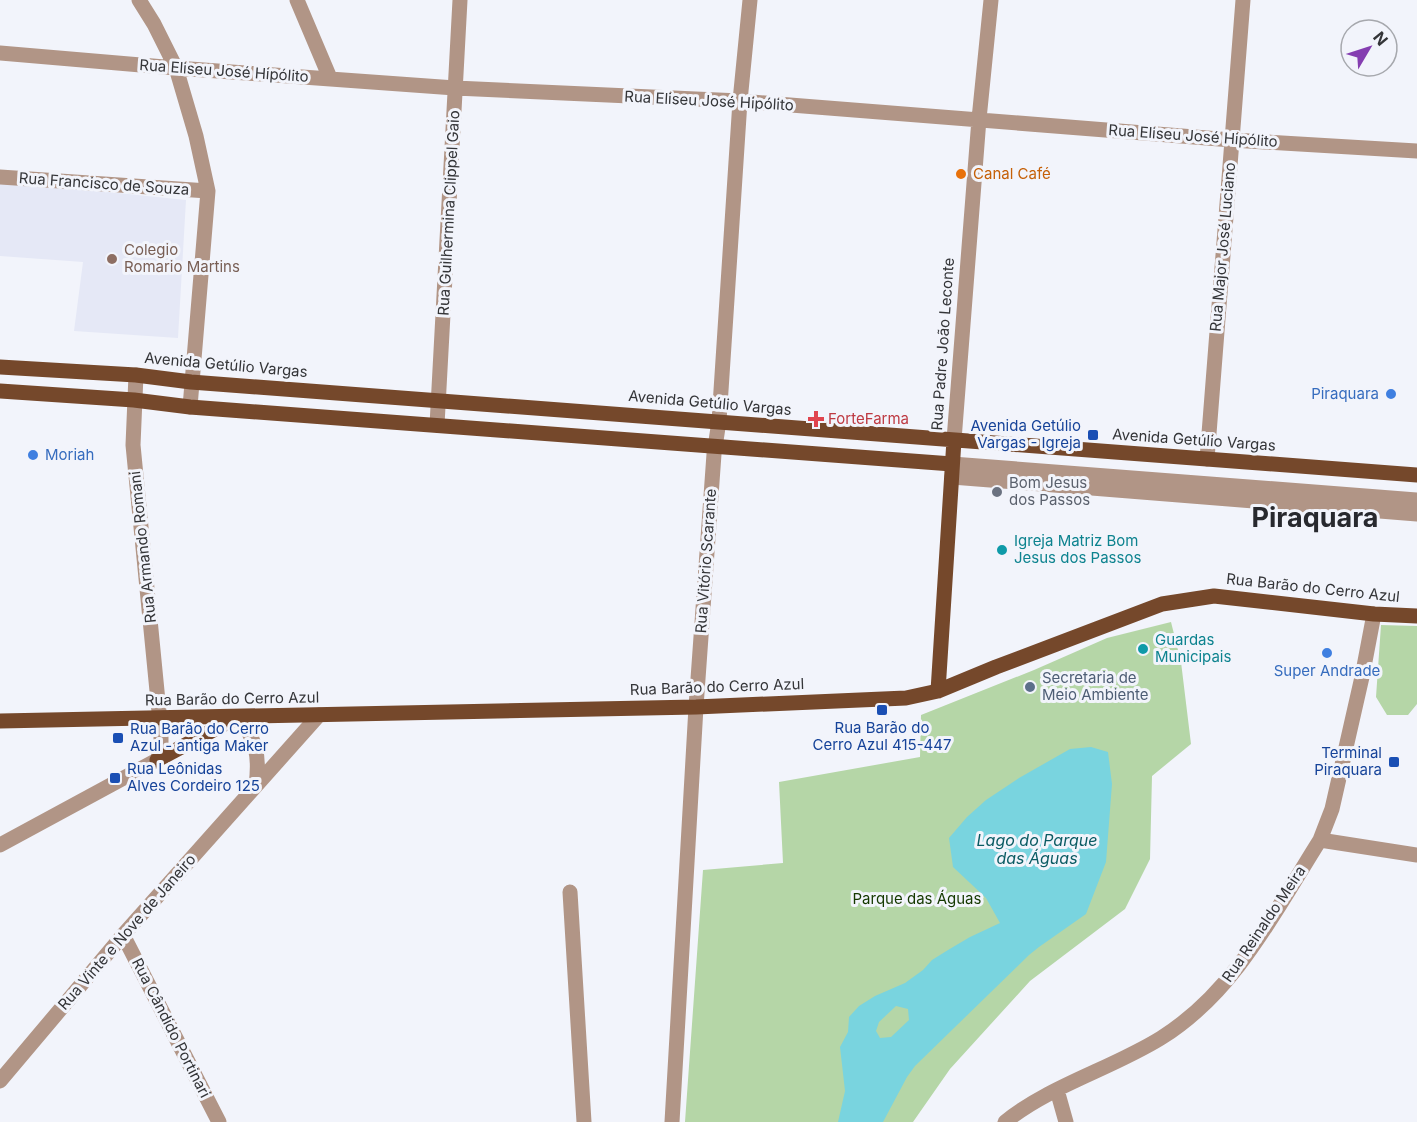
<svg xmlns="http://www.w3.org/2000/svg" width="1417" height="1122" font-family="Inter,sans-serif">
  <rect width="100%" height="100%" fill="#f2f4fb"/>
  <path fill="#e5e8f6" d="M0 183 89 190 186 200 178 338 74 331 83 262 0 256Z"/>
  <path fill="#b5d6a7" d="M1171 622 1181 662 1191 744 1152 776 1150 859 1125 909 1030 981 950 1069 913 1122H685L703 870 783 863 779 782 920 757 921 715 1034 670 1107 638Z
    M1381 625 1417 626V704L1408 715H1387L1376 697Z"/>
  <path fill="#79d4df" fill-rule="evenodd" d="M1091 747 1108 752 1112 784 1106 862 1086 914 1039 947 1029 955 915 1066 907 1077 883 1122H838L845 1091 840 1047 848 1032 849 1017 859 1006 875 996 905 983 923 970 932 960 948 950 970 937 1000 923 986 898 953 867 949 838 967 817 986 800 1019 778 1070 749ZM896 1006 908 1009 909 1020 891 1037 880 1038 876 1031 879 1022Z"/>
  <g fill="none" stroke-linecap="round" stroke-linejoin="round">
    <path stroke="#b19586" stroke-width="15" d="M139 0 154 24 176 68 196 136 208 191 190 407
      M297 0 330 78
      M0 53 176 68 455 88 740 101 1232 140 1417 151
      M0 177 208 191
      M437 425 460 0
      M954 440 979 119 991 0
      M1207 459 1243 0
      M952 464 1417 500
      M952 477 1417 514
      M239 717C256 741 260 755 256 785
      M1320 840 1417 855
      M0 845 157 760 161 748V732L133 445 136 375
      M570 892 584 1122
      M123 935 219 1122
      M0 1081 123 935 319 715
      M1057 1090 1066 1122
      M672 1122 696 707 714 454 719 421 740 101 750 0
      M1005 1122C1051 1085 1111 1069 1161 1038 1235 992 1275 911 1320 840L1332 809 1362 677 1374 614"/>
    <path stroke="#75482b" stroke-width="15" d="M0 367 136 375 191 382 1417 475
      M0 391 134 400 190 407 952 464
      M938 691 954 440
      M0 721 696 707 906 698 938 691 996 667 1162 604 1214 596 1374 614 1417 616
      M157 760 236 718"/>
  </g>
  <circle fill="#e8710a" stroke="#f2f4fb" stroke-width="2" cx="961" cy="174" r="6"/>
  <circle fill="#8d6e63" stroke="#f2f4fb" stroke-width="2" cx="112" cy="259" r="6"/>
  <g fill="#3f7fe0" stroke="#f2f4fb" stroke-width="2">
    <circle cx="1391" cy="394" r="6"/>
    <circle cx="33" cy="455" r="6"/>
    <circle cx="1327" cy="653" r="6"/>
  </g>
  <path fill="#e0444e" stroke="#f2f4fb" stroke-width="2" d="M813 410h6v6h6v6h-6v6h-6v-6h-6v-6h6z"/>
  <g fill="#1a4fb4" stroke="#f2f4fb" stroke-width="2">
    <rect x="1087" y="429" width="12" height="12" rx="3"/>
    <rect x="876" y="704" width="12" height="12" rx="3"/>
    <rect x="112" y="732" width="12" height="12" rx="3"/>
    <rect x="1388" y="756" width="12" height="12" rx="3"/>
    <rect x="109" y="772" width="12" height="12" rx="3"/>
  </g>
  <circle fill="#6b7280" stroke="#f2f4fb" stroke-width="2" cx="997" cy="492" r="6"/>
  <g fill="#0f9aa8" stroke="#f2f4fb" stroke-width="2">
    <circle cx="1002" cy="550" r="6"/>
    <circle cx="1143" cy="649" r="6"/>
  </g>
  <circle fill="#5c6f8a" stroke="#f2f4fb" stroke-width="2" cx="1030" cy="687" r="6"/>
  <g text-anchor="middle" stroke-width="6" stroke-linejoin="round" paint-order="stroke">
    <g font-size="15" fill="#343538" stroke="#f2f4fb">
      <text transform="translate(224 71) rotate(4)" y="5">Rua Eliseu José Hipólito</text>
      <text transform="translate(709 101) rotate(3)" y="5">Rua Eliseu José Hipólito</text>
      <text transform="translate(1193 136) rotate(4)" y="5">Rua Eliseu José Hipólito</text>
      <text transform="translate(104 184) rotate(4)" y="5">Rua Francisco de Souza</text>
      <text transform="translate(449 213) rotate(-87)" y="5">Rua Guilhermina Clippel Gaio</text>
      <text transform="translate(1223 247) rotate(-85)" y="5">Rua Major José Luciano</text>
      <text transform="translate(943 344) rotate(-86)" y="5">Rua Padre João Leconte</text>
      <text transform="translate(226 365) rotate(5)" y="5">Avenida Getúlio Vargas</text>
      <text transform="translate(710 403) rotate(5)" y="5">Avenida Getúlio Vargas</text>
      <text transform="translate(1194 440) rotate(4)" y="5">Avenida Getúlio Vargas</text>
      <text transform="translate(143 547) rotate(-96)" y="5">Rua Armando Romani</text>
      <text transform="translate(706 561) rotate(-86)" y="5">Rua Vitório Scarante</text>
      <text transform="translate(1313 588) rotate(6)" y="5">Rua Barão do Cerro Azul</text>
      <text transform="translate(717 687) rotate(-2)" y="5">Rua Barão do Cerro Azul</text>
      <text transform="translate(232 699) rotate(-1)" y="5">Rua Barão do Cerro Azul</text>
      <text transform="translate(1264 924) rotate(-56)" y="5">Rua Reinaldo Meira</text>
      <text transform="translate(127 932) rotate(-49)" y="5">Rua Vinte e Nove de Janeiro</text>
      <text transform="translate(171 1028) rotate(63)" y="5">Rua Cândido Portinari</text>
    </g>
    <g font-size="15" fill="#c56008" stroke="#f2f4fb" text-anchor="start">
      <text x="973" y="179">Canal Café</text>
    </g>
    <g font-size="15" fill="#785e54" stroke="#f2f4fb" text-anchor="start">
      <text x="124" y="255">Colegio<tspan x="124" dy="17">Romario Martins</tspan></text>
    </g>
    <g font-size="15" fill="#366cbe" stroke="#f2f4fb" text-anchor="end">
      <text x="1379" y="399">Piraquara</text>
      <text x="45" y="460" text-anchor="start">Moriah</text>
      <text x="1327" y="676" text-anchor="middle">Super Andrade</text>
    </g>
    <g font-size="15" fill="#be3a42" stroke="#f2f4fb" text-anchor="start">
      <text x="828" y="424">ForteFarma</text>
    </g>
    <g font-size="15" fill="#164399" stroke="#f2f4fb" text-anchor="end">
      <text x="1081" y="431">Avenida Getúlio<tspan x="1081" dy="17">Vargas - Igreja</tspan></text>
      <text x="882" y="733" text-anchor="middle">Rua Barão do<tspan x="882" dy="17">Cerro Azul 415-447</tspan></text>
      <text x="130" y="734" text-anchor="start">Rua Barão do Cerro<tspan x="130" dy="17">Azul - antiga Maker</tspan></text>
      <text x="1382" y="758">Terminal<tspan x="1382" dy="17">Piraquara</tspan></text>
      <text x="127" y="774" text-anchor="start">Rua Leônidas<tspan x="127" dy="17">Alves Cordeiro 125</tspan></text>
    </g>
    <g font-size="15" fill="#5b616d" stroke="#f2f4fb" text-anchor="start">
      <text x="1009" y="488">Bom Jesus<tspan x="1009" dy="17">dos Passos</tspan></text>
    </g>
    <g font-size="15" fill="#0d838f" stroke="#f2f4fb" text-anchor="start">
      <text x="1014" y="546">Igreja Matriz Bom<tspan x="1014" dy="17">Jesus dos Passos</tspan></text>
      <text x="1155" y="645">Guardas<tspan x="1155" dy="17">Municipais</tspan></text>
    </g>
    <g font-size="15" fill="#4e5e75" stroke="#f2f4fb" text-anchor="start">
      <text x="1042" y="683">Secretaria de<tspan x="1042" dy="17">Meio Ambiente</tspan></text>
    </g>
    <g font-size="15" fill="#153900" stroke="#f2f4fb">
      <text x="917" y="904">Parque das Águas</text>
    </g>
    <g font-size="16" font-style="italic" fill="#0a5b63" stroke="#f2f4fb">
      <text x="1037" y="846">Lago do Parque<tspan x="1037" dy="18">das Águas</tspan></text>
    </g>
    <g font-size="27" font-weight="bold" fill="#28292e" stroke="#f2f4fb">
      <text x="1315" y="527">Piraquara</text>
    </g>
  </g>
  <g transform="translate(1369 48) rotate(51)"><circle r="28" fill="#f2f4fb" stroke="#a6a8ad" stroke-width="1.5"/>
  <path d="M0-4.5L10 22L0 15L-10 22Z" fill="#853eb1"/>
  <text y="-9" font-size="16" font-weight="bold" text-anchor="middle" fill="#343538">N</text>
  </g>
</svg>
